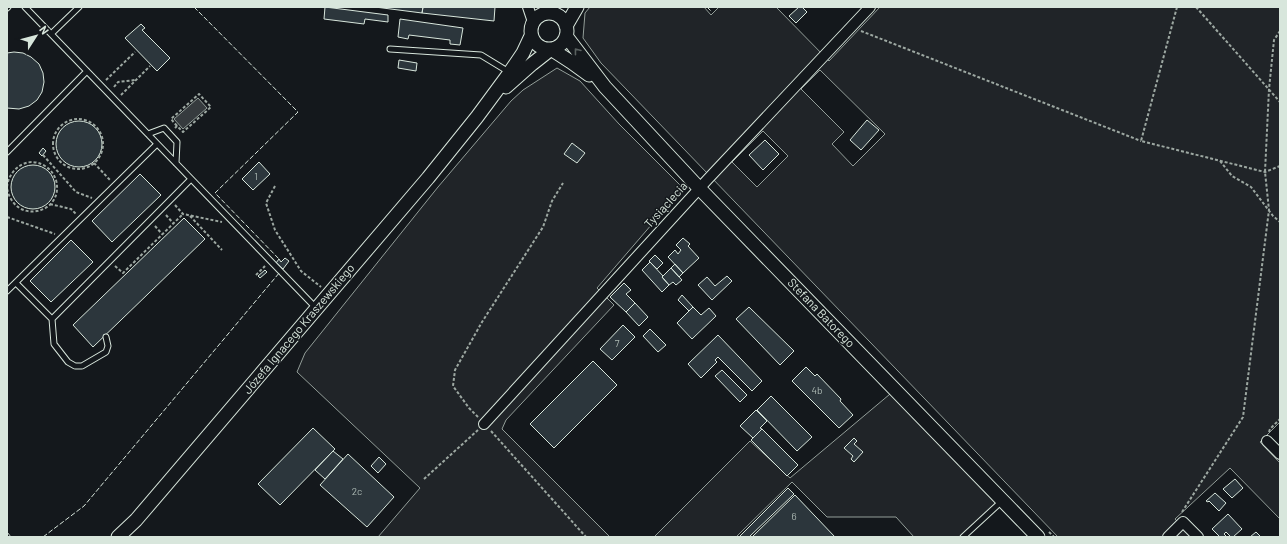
<svg xmlns="http://www.w3.org/2000/svg" width="1287" height="544" font-family="Barlow,sans-serif">
  <rect width="100%" height="100%" fill="#14181c"/>
  <path fill="#202428" stroke="#939e99" fill-rule="evenodd" d="M590 7H704L711 15 719 7H776L829 61 880 7H1280V422L1260 442 1280 463V519L1230 468 1175 519 1192 537H1058L601 63 583 38 585 13ZM820 70 885 134 853 166 832 144 844 132 801 89ZM763 131 788 156 757 187 732 162Z
    M557 68 580 81 619 124 683 188 597 288 614 305 506 420 502 429 610 537H378L420 488 297 372 305 353 438 187 511 101 523 90Z
    M896 389 1003 500 963 537H914L896 517H827L792 482 736 537H654L750 441 790 478Z"/>
  <path fill="#363b3e" stroke="#939e99" d="M198 98 207 108 183 129 174 119Z"/>
  <path fill="#2c363c" stroke="#d8e6dc" d="M325 7 388 15V22L365 19 364 24 324 19Z
    M375 7H423L422 13Z
    M423 7H495L494 21 422 13Z
    M799 7H802L807 12 796 23 789 16Z
    M400 19 463 28 460 45 450 44V40L409 35 408 39 398 37Z
    M141 24 145 28 142 30 170 58 157 71 125 38Z
    M14 52 23 53 31 57 39 64 43 73 44 82 42 92 37 100 29 106 19 109 7 108V53Z
    M399 60 417 63 416 71 398 68Z
    M867 120 879 130 861 150 850 140Z
    M56 144a23 23 0 1 1 46 0a23 23 0 1 1-46 0Z
    M765 140 779 154 763 170 749 155Z
    M572 143 585 153 577 163 564 154Z
    M43 148 46 151 42 156 39 153Z
    M259 162 270 174 253 190 242 179Z
    M11 187a22 22 0 1 1 44 0a22 22 0 1 1-44 0Z
    M140 174 161 195 112 242 92 221Z
    M184 218 205 239 93 347 73 325Z
    M683 238 690 244 688 246 699 258 683 273 668 257 675 250 678 254 681 250 676 245Z
    M71 240 93 262 51 302 30 281Z
    M655 255 663 263 657 269 649 261Z
    M285 258 289 261 283 269 276 263 279 259 281 262Z
    M650 262 663 276 662 277 669 285 662 292 642 270Z
    M675 264 683 273 679 277 671 268Z
    M671 268 682 280 676 285 673 282 669 285 662 277Z
    M265 270 267 272 260 278 258 276Z
    M727 276 732 281 712 300 698 285 707 277 715 286Z
    M624 283 631 290 626 294 635 303 626 312 610 297Z
    M682 295 693 307 689 311 678 300Z
    M635 303 648 317 639 326 626 312Z
    M693 307 701 315 709 308 716 316 692 339 677 323Z
    M749 307 794 351 780 365 736 319Z
    M623 325 635 337 612 360 600 349Z
    M650 329 666 345 658 352 643 336Z
    M718 335 762 381 752 391 718 357 715 360 717 362 701 378 688 364Z
    M593 361 617 385 554 448 530 424Z
    M806 367 815 376 817 374 841 399 840 401 853 415 839 428 792 381Z
    M722 370 747 395 740 402 715 376Z
    M771 396 812 437 797 451 757 410Z
    M756 410 767 421 760 428 762 429 753 438 740 426Z
    M313 428 335 449 280 505 258 484Z
    M762 429 798 465 787 476 751 440Z
    M854 438 857 441 854 444 863 452 854 462 851 459 853 456 844 448Z
    M333 451 343 459 325 479 315 470Z
    M348 454 394 497 367 527 320 485Z
    M379 457 386 464 378 473 371 466Z
    M1235 479 1243 488 1232 498 1223 489Z
    M788 488 794 494 749 537H739Z
    M1215 493 1226 503 1219 511 1209 501 1208 502 1206 501Z
    M795 495 835 537H752Z
    M1228 514 1242 529 1233 537H1231L1226 532 1224 534 1226 536 1224 537H1220L1212 529Z
    M1256 532 1261 537H1250Z"/>
  <g fill="none" stroke-linecap="round" stroke-linejoin="round">
    <g stroke="#d8e6dc" stroke-width="7">
      <path id="lane" d="M25 7 316 308
        M7 8 8 7
        M51 34 79 7
        M390 49 481 55 509 72
        M148 134 164 128 177 142 176 163
        M7 152 87 71
        M16 283 52 319 191 179
        M7 291 157 144
        M52 319 54 344 68 362 75 366H82L106 352 108 346 106 337
        M963 537 1002 501"/>
    </g>
    <g stroke="#d8e6dc" stroke-width="12">
      <path id="street" d="M528 7 533 22
        M545 7 551 13
        M484 424 707 180 870 7
        M1267 441 1280 454
        M1168 537 1183 522 1198 537"/>
    </g>
    <g stroke="#d8e6dc" stroke-width="15">
      <path id="secondary" d="M531 31a18 18 0 1 1 36 0a18 18 0 1 1-36 0Z
        M566 26 577 7
        M566 36 605 87 699 188 1038 537
        M551 49 571 62 589 75
        M506 87 532 64 551 49
        M118 537 136 520 428 178 477 117 508 75 523 53 531 36"/>
    </g>
    <path stroke="#9da8a2" stroke-width="2" stroke-dasharray="3 2" stroke-linecap="butt" d="M1177 7 1141 141 1265 172 1280 166
      M1196 7 1280 102
      M861 31 1141 141
      M106 80 135 52
      M114 87 118 82 135 80
      M121 95 150 66
      M53 144a25 25 0 1 1 50 0a25 25 0 1 1-50 0Z
      M175 128 177 126 183 132 211 107 199 94 171 119 177 126
      M43 155 76 192 92 198
      M1220 161 1232 176 1251 187 1273 216 1280 222
      M94 163 110 180
      M275 186 266 203 275 230 301 271 321 287
      M7 187C9 169 27 155 45 166 50 169 54 174 56 180 65 214 14 226 7 188
      M50 204 71 209 76 214
      M175 205 183 214 222 222
      M166 215 173 223
      M190 216 222 250
      M7 217 55 234
      M155 226 162 234
      M115 266 123 273 183 214
      M256 275 265 266
      M478 417 469 408 453 386 455 370 482 322 543 227 552 201 563 183
      M491 431 586 537
      M1269 432 1270 429 1280 419
      M424 479 478 430
      M1182 512 1243 417 1269 210 1265 172 1269 89 1274 40 1280 31
      M1049 532 1054 537"/>
    <use href="#lane" stroke="#14181c" stroke-width="5"/>
    <use href="#street" stroke="#14181c" stroke-width="10"/>
    <use href="#secondary" stroke="#14181c" stroke-width="13"/>
    <path stroke="#d8e6dc" stroke-width="1" stroke-dasharray="5 2" stroke-linecap="butt" d="M194 7 298 112 215 193 280 260
      M707 7 712 12
      M7 532 11 537
      M43 537 84 506 280 272"/>
  </g>
  <defs><path id="oneway-chevron" d="M-2-3.5L2.5 0L-2 3.5" fill="none" stroke-width="1.6" stroke-linecap="round" stroke-linejoin="round"/></defs>
  <use stroke="#59605f" href="#oneway-chevron" transform="translate(577 51) rotate(-128)"/>
  <g text-anchor="middle" stroke-width="3" stroke-linejoin="round" paint-order="stroke">
    <g font-size="10" fill="#adbab4">
      <text x="256" y="180">1</text>
      <text x="617" y="347">7</text>
      <text x="817" y="394">4b</text>
      <text x="357" y="495">2c</text>
      <text x="794" y="520">6</text>
    </g>
    <g font-size="12" fill="#d8e6dc" stroke="#14181c">
      <text transform="translate(666 205) rotate(-48)" y="4">Tysiąclecia</text>
      <text transform="translate(821 313) rotate(46)" y="4">Stefana Batorego</text>
      <text transform="translate(299 329) rotate(-50)" y="4">Józefa Ignacego Kraszewskiego</text>
    </g>
  </g>
  <rect width="1287" height="544" fill="none" stroke="#d8e6dc" stroke-width="16"/>
  <g transform="translate(36 36) rotate(54)" stroke="#14181c" stroke-width="3" paint-order="stroke">
  <path d="M0-3L7 15L0 10L-7 15Z" fill="#d8e6dc"/>
  <text y="-6" font-size="11" font-weight="bold" text-anchor="middle" fill="#d8e6dc">N</text>
  </g>
</svg>
